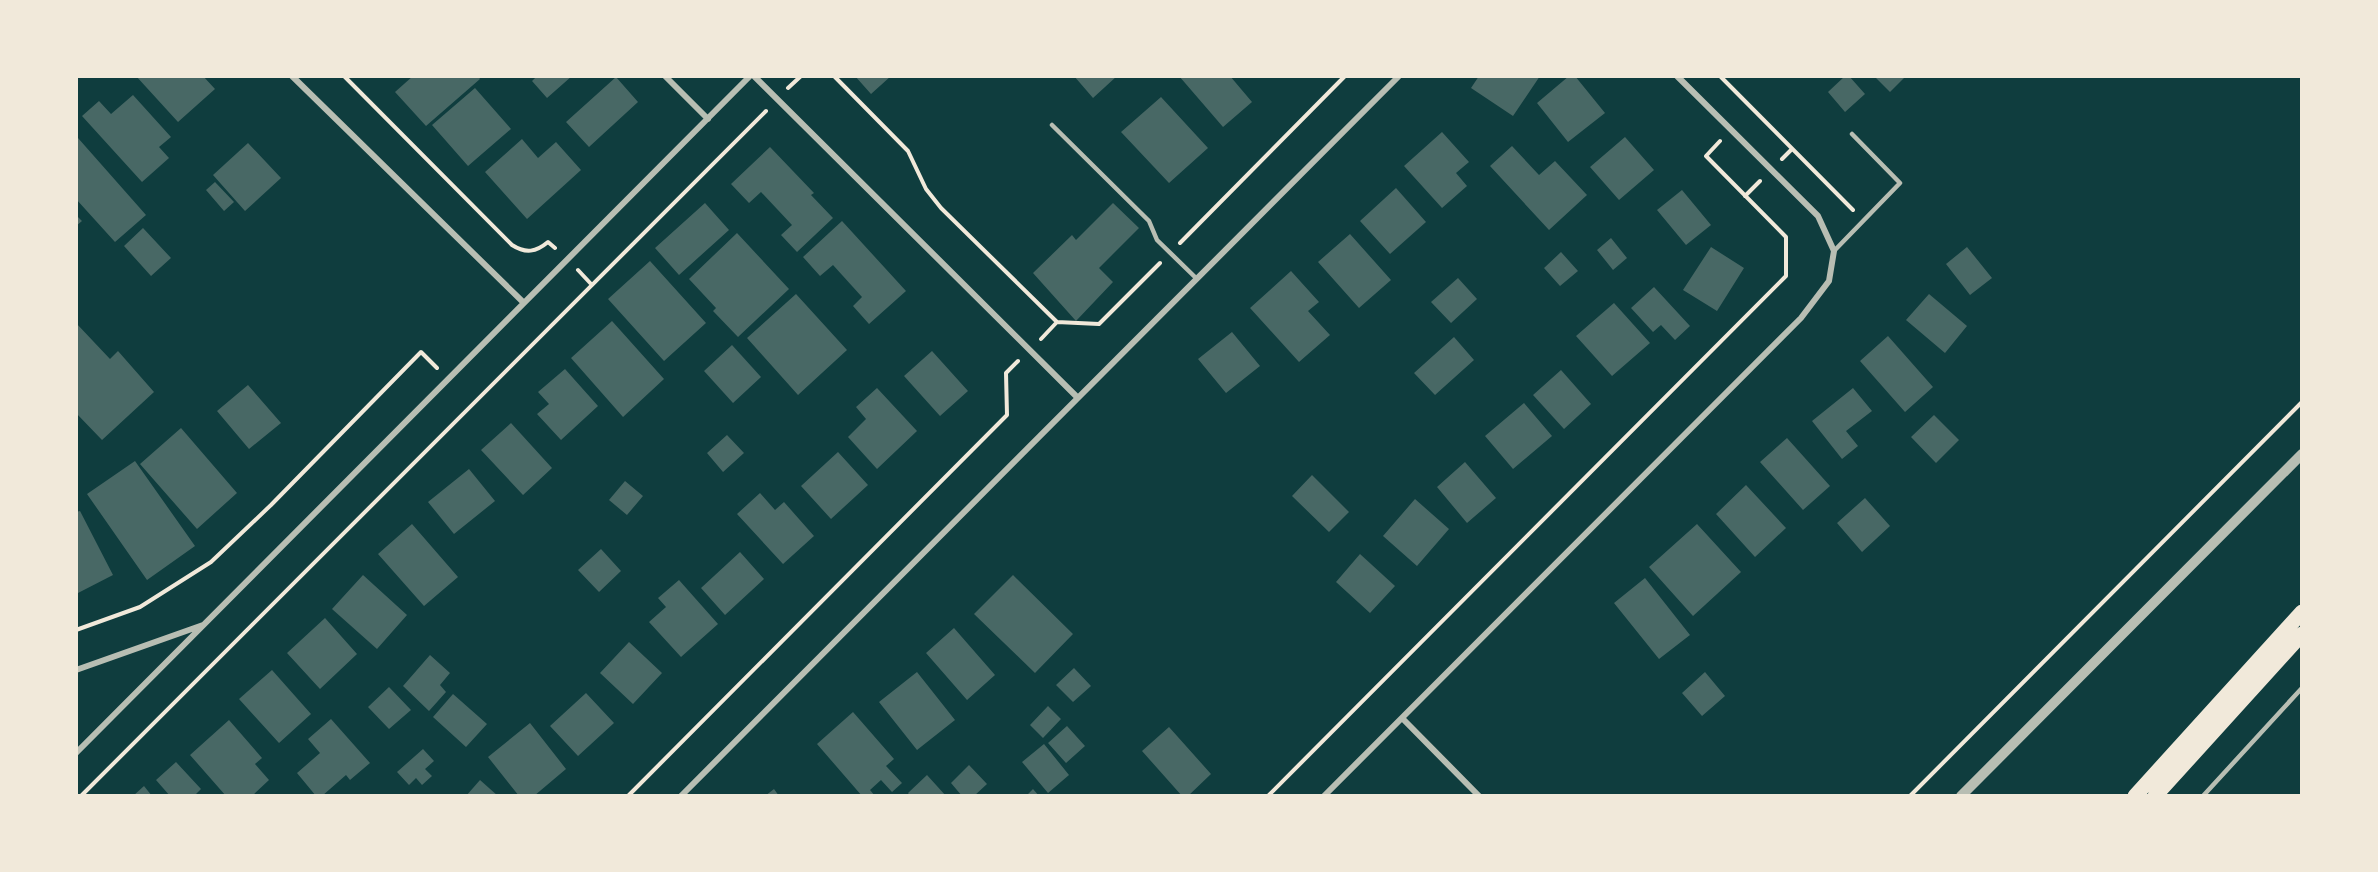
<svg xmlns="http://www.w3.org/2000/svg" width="2378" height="872" font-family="'Libre Baskerville',serif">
  <rect width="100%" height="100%" fill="#0f3d3e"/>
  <path fill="#486865" d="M136 76H203L215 89 178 122Z
    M413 76H478L480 79 426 126 395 92Z
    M537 76H572L547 98 532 81Z
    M855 76H891L871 94Z
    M1074 76H1117L1093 98Z
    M1179 76H1230L1252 102 1223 127Z
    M1479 76H1540L1513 116 1471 88Z
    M1569 76H1575L1605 113 1568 142 1537 103Z
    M1845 76H1849L1865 94 1845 112 1828 92Z
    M1874 76H1906L1890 92Z
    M616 77 638 102 589 147 566 122Z
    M475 88 511 129 468 166 432 125Z
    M133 95 171 137 159 147 169 158 142 182 82 116 99 101 111 114Z
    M1161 97 1208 148 1169 183 1121 132Z
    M1442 132 1469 162 1456 173 1467 186 1442 208 1404 166Z
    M1625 137 1654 170 1619 200 1590 167Z
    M78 138 146 215 115 242 76 199Z
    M522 139 538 158 556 142 581 170 527 219 485 172Z
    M248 143 281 178 245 211 213 175Z
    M1512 146 1539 175 1555 161 1587 195 1549 230 1490 166Z
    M770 147 814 193 811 195 833 218 797 252 781 235 792 225 761 192 749 203 731 184Z
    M215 182 234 202 224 211 206 190Z
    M1396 188 1426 222 1390 254 1360 221Z
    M1682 190 1711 225 1686 245 1657 210Z
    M705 203 729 230 679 275 655 248Z
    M1113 203 1139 228 1099 268 1113 282 1076 321 1033 273 1072 235 1076 240Z
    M76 215 82 221 76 226Z
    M842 221 906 291 869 324 853 306 862 297 833 265 820 276 803 257Z
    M143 228 171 258 151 276 124 246Z
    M737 233 789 289 738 337 713 311 716 308 689 279Z
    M1350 234 1391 280 1359 308 1318 262Z
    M1611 238 1627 258 1613 270 1597 250Z
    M1711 247 1744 268 1717 311 1683 290Z
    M1967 247 1992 278 1970 295 1946 264Z
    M1561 252 1578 271 1560 286 1544 268Z
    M650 261 706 323 664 361 608 299Z
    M1291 271 1319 302 1308 311 1330 335 1299 362 1250 308Z
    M1458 278 1477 299 1451 323 1431 302Z
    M1654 287 1690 326 1675 340 1661 325 1653 332 1631 308Z
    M796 294 847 350 798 395 747 338Z
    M1929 294 1967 326 1945 353 1906 320Z
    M1614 303 1650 343 1612 376 1576 336Z
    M612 321 664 379 623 417 571 358Z
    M76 323 110 359 118 351 154 392 102 440 76 413Z
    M1232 332 1260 366 1226 393 1198 359Z
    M1888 336 1933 387 1905 412 1860 361Z
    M1454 337 1474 360 1435 395 1414 373Z
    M732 345 761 377 733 403 704 371Z
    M932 351 968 391 940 416 904 376Z
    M565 369 598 406 561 440 537 414 549 404 538 392Z
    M1561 370 1591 404 1564 429 1533 395Z
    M248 385 281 423 249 449 217 411Z
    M877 388 917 431 877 469 848 437 866 419 856 407Z
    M1853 388 1872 411 1846 431 1858 446 1842 459 1812 421Z
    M1524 403 1552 436 1513 469 1485 436Z
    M1934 415 1959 440 1936 463 1911 437Z
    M511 423 552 468 523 495 481 450Z
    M181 428 237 493 197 529 140 464Z
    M727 435 744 453 723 472 707 453Z
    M1787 438 1830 486 1803 510 1760 462Z
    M838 452 868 485 831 519 801 486Z
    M135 461 195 546 147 580 87 494Z
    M1465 462 1496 498 1467 523 1437 487Z
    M469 469 495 501 454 534 428 502Z
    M1312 475 1349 512 1329 532 1292 496Z
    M625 481 643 496 627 515 609 500Z
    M1746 485 1786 528 1755 557 1716 514Z
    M760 493 775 510 784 502 814 536 783 564 737 514Z
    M1865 498 1890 526 1862 552 1837 523Z
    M1415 499 1449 529 1417 566 1383 536Z
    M80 511 113 575 78 593 76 589V512Z
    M412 524 458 577 424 606 378 554Z
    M1697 524 1741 572 1693 616 1649 567Z
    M601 549 621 571 599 592 578 570Z
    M740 552 764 579 725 615 701 588Z
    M1360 554 1395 586 1370 613 1336 582Z
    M363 575 407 615 377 649 332 609Z
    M1013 575 1073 634 1035 673 974 614Z
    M1645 578 1690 635 1659 659 1614 603Z
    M679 580 718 624 681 657 649 622 666 607 658 598Z
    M325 618 357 654 320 689 287 653Z
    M954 628 995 675 967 700 926 653Z
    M629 642 662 673 633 704 600 673Z
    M430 655 450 673 440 685 446 692 429 711 403 686Z
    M1074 668 1091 686 1073 702 1056 685Z
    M272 670 311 714 279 743 239 699Z
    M917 672 955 720 917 750 879 702Z
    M1705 672 1725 696 1702 716 1682 693Z
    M389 687 411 710 389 729 368 707Z
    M586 693 614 723 578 756 550 726Z
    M453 694 487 724 466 747 433 717Z
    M1048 706 1061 719 1043 738 1030 725Z
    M853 712 894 759 886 766 902 783 892 792 881 780 870 790 875 796H862L817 744Z
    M331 719 370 763 350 780 346 775 322 796H316L297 773 320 753 308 739Z
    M229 720 262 758 255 764 269 780 252 796H226L190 755Z
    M530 723 566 769 534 796H519L488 757Z
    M1067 726 1085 746 1066 763 1048 743Z
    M1169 727 1211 774 1188 796H1182L1142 751Z
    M1044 744 1069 775 1048 793 1022 762Z
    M423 749 434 761 425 769 432 776 422 785 416 778 409 785 397 772Z
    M176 762 201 789 194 796H170L156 780Z
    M969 765 987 784 974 796H962L951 783Z
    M927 775 946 796H910L908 793Z
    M480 780 498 796H466Z
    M144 786 152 796H133Z
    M774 789 779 796H765Z
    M1033 789 1039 796H1026Z"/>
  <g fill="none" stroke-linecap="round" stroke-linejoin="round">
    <path stroke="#f1e9da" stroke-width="4" d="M344 76 512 245C526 254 536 252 548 242L555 248
      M834 76 908 151 926 189 941 208 1057 322 1041 339
      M1720 76 1853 210
      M788 88 801 76
      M1782 159 1792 149
      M1745 196 1760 181
      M1180 243 1345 76
      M578 270 592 285
      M1057 322 1099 324 1160 263
      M76 630 140 607 211 562 271 505 421 352 437 368
      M81 796 766 111
      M628 796 1007 415 1006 373 1018 361
      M1268 796 1786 276V237L1706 156 1720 141
      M1910 796 2302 402"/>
    <path stroke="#b8beb3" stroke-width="4.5" d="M1052 125 1149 221 1157 240 1197 279
      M1834 251 1900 183 1852 134
      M2203 796 2302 688"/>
    <path stroke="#b8beb3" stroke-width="6" d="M292 76 524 303
      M665 76 708 119
      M754 76 1078 398
      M76 670 203 625
      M1402 718 1479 796
      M76 753 750 76
      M681 796 1399 76
      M1324 796 1801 318 1829 281 1834 251 1818 216 1677 76"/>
    <path stroke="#b8beb3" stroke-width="10" d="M1961 796 2302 454"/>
    <path stroke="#f1e9da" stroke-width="15" d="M2135 796 2302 612
      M2155 796 2302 634"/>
  </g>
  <rect width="2378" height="872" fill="none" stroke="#f1e9da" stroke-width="156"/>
</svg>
